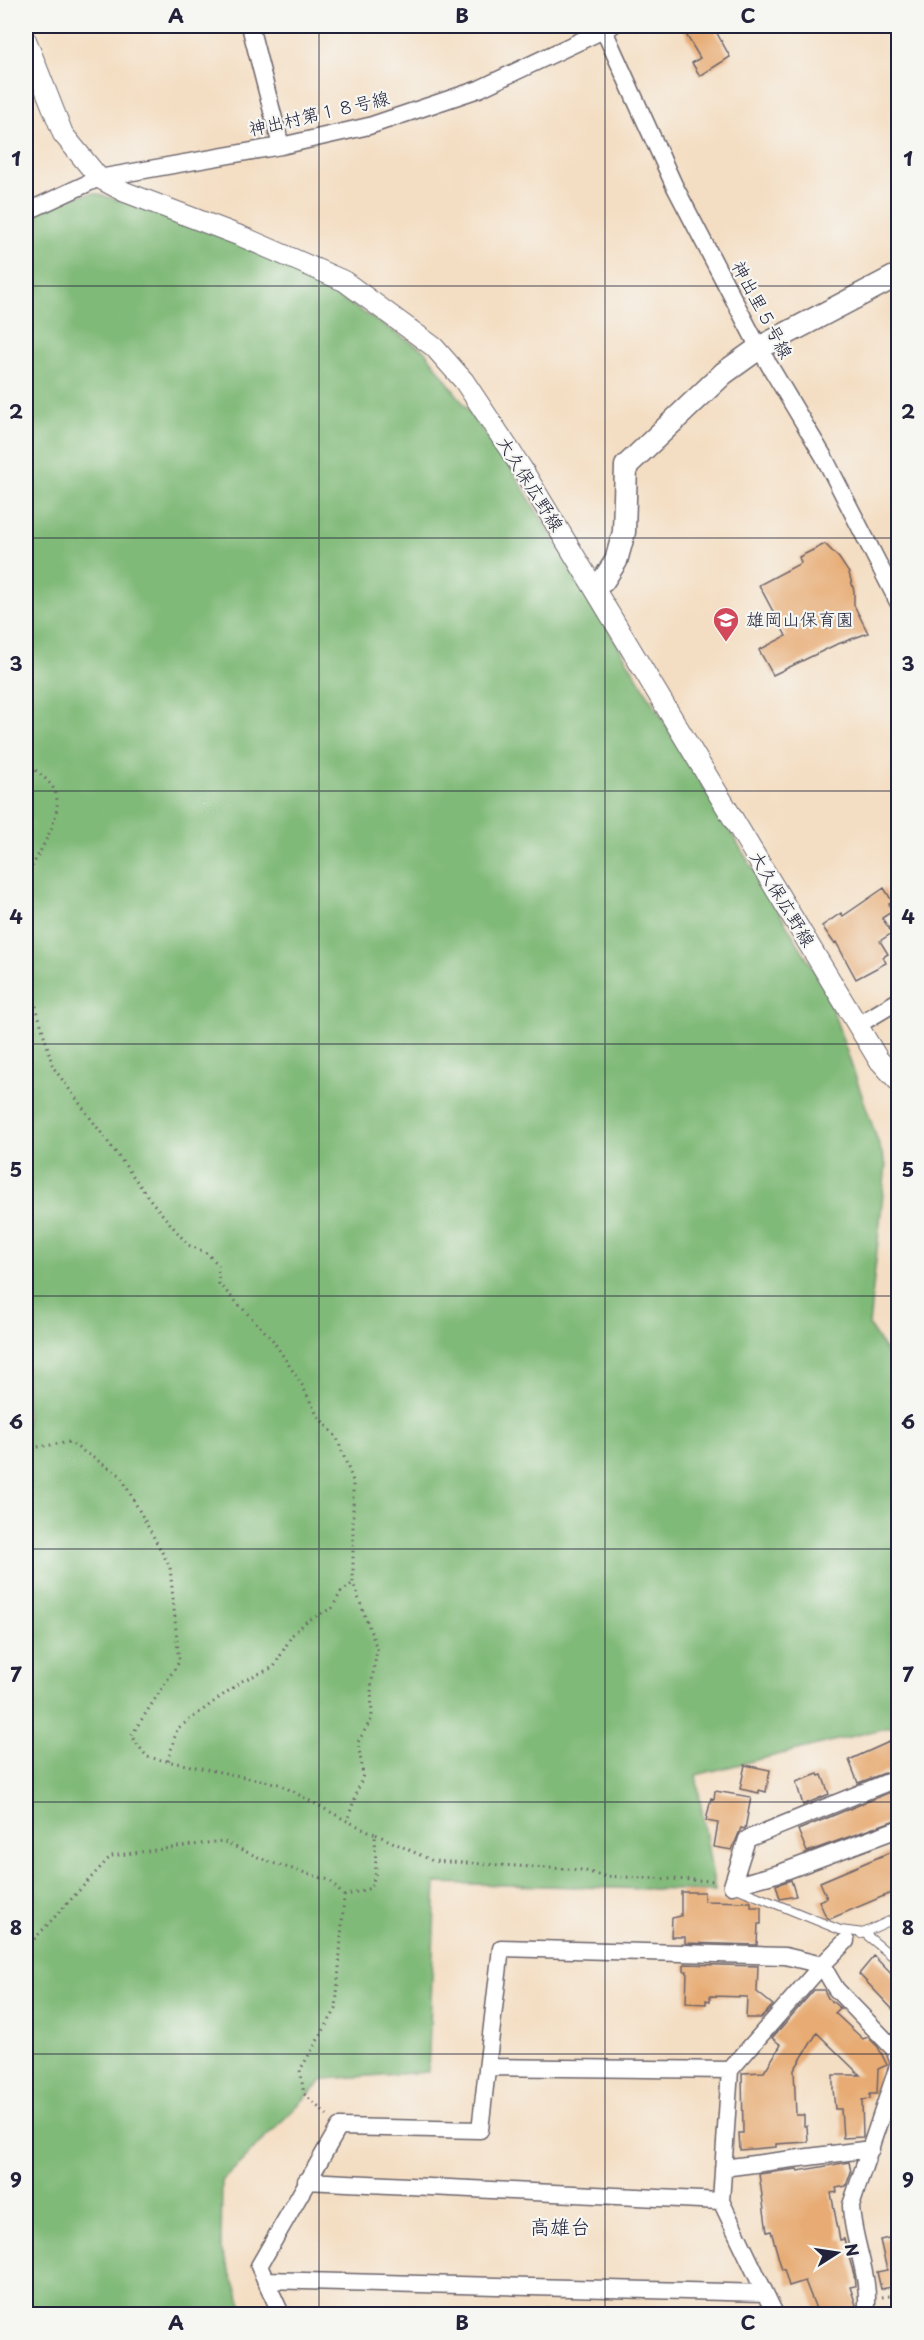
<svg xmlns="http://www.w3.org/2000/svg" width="924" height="2340" font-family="'Playpen Sans','Klee One',sans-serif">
  <rect width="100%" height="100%" fill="#f6f6f2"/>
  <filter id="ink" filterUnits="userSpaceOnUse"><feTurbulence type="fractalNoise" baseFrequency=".0167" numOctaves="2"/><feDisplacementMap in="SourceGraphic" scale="12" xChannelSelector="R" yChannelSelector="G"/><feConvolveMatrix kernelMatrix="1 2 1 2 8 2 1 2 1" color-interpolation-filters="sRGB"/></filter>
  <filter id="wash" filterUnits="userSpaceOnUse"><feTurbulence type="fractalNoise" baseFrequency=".008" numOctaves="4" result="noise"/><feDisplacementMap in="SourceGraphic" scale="24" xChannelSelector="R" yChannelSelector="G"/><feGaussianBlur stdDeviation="1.35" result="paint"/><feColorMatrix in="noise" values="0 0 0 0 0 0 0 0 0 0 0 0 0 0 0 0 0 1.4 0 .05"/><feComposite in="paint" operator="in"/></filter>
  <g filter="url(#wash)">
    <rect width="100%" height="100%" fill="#f4dec3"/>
    <path fill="#80ba78" stroke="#516e5a" stroke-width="1.5" d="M94 193 243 237 425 351 512 470 825 988 886 1165 869 1326 898 1369V1725L696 1775 715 1891 436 1883 428 2072 324 2079 222 2181 221 2249 246 2314H26V205Z"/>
    <g id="blocks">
      <path fill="#e7ab73" d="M681 26H713L730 57 700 76 692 63 700 58Z
        M825 544 839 558 849 573 854 591V605L868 633 835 645 773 675 759 650 786 636 759 585 801 563 799 557Z
        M884 888 892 901 889 904 893 911 882 918 892 933 880 941 888 954 883 957 886 963 856 979 836 942 834 943 822 926 841 913 843 916Z
        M898 1738V1768L858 1783 849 1760Z
        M745 1765 770 1770 766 1792 759 1790V1793L740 1789Z
        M818 1774 819 1776 822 1775 829 1794 803 1805 796 1782Z
        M715 1791 751 1797 745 1829 741 1828 732 1850 714 1847 718 1823 706 1821 711 1798 714 1799Z
        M893 1791 898 1805V1819L807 1852 798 1830Z
        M898 1849V1890L830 1919 826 1917 819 1901 827 1898 820 1882Z
        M791 1880 796 1896 780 1899 776 1885Z
        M681 1892H704V1901L751 1902V1907H761V1924H758L757 1945 685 1943V1937H671L672 1918 681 1916Z
        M874 1956 898 1981V2015L859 1974Z
        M684 1964 758 1966 757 1992 773 2005 761 2018H746L747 1997 710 1996V2001L706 2000V2004L686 2003 687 1971H684Z
        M814 1990H824L828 1998 840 2008 835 2013 863 2039 868 2037 878 2047 887 2065 878 2069 877 2094H870V2099L862 2100 863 2137 843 2138 841 2109H835L833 2089V2075H860L817 2033 794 2070 796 2115H804V2126H807L808 2142 776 2144V2147L740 2150 739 2133H743L742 2073 764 2072 781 2045 772 2038Z
        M849 2162 851 2172 846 2186 836 2188 837 2192 831 2193 840 2240 844 2239 854 2275 855 2286 850 2287 856 2305V2314H818L805 2281 789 2286 784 2269 782 2270 771 2231 767 2232 759 2174 797 2169 798 2171Z
        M897 2236 898 2293 893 2294 891 2287 881 2289 877 2272 887 2270 880 2240Z"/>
    </g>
  </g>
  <g filter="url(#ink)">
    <use href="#blocks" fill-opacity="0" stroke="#6c646b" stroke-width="1.5"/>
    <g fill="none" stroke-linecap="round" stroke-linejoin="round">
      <g stroke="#6c646b" stroke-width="10">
        <path id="service" d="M734 1887 840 1930 864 1933 898 1961
          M861 1934 898 1917"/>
      </g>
      <g stroke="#6c646b" stroke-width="19">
        <path id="minor" d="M250 26 281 146
          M602 26 674 185 759 348 824 457 898 602
          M26 212 99 178 281 146 369 126 479 89 612 26
          M858 1025 898 1001
          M732 1886 747 1839 898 1778
          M732 1886 780 1873 898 1829
          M487 2067 730 2070
          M723 2168 871 2149
          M306 2181 721 2201
          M265 2280 765 2293
          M281 2314 259 2266 339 2127 480 2130 501 1948 785 1956 822 1965 836 1989 894 2049 898 2060
          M775 2314 721 2201 730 2070 822 1965 846 1941
          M866 2314C872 2278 852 2241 851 2205L898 2066"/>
      </g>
      <g stroke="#6c646b" stroke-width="22">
        <path id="tertiary" d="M26 40 63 134 99 178 125 192 243 237 344 281 434 347 464 381 521 467 878 1059 898 1081"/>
      </g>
      <g stroke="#6c646b" stroke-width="25">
        <path id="secondary" d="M603 581 616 561 624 532 626 466 724 373 759 348 898 275"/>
      </g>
      <path stroke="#6c646b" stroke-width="3" stroke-dasharray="1.5 4.5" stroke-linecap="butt" d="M26 763C35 770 51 781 55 792 65 816 36 856 26 878
        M26 959 28 978 53 1067 152 1202 188 1245 205 1252 218 1264 219 1284 272 1339 302 1385 317 1415 337 1438 353 1481V1583L377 1649 371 1687 372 1718 358 1742 363 1775 347 1821
        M26 1449 69 1442 120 1475 170 1567 179 1662 131 1736 147 1757 279 1784 347 1821 375 1834
        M168 1761 177 1729 242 1681 274 1667 292 1635 307 1621 332 1608 341 1592 353 1583
        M344 1896 371 1888 376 1872 375 1834 433 1861 583 1870 601 1876 716 1881
        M26 1948 111 1856 222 1841 269 1862 329 1880 344 1896 336 2009 300 2070 304 2094 327 2115
        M882 2297 898 2295
        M547 2314V2304"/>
      <use href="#service" stroke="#fff" stroke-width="8"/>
      <use href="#minor" stroke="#fff" stroke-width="16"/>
      <use href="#tertiary" stroke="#fff" stroke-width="20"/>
      <use href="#secondary" stroke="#fff" stroke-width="22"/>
    </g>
  </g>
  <path fill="none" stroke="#22223b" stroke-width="1.5" stroke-opacity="0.55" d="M319 26V2314M605 26V2314M26 286H898M26 538H898M26 791H898M26 1044H898M26 1296H898M26 1549H898M26 1802H898M26 2054H898"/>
  <defs>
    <g id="school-pin" transform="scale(1.35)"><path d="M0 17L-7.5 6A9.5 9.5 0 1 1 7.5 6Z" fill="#d1495b" stroke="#f6f6f2"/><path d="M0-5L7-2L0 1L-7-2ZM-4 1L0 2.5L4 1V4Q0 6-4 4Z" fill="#fff"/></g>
  </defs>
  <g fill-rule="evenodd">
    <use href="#school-pin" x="726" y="620"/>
  </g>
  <g text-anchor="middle" stroke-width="4.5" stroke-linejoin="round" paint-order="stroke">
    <g font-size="18" fill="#22223b" stroke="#f6f6f2">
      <text transform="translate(319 114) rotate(-13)" y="6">神出村第１８号線</text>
      <text transform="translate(762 310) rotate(62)" y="6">神出里５号線</text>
      <text transform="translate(530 484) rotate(58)" y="6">大久保広野線</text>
      <text transform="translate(782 899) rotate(59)" y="6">大久保広野線</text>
    </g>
    <g font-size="18" fill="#22223b" stroke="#f6f6f2" text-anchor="start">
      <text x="746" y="626">雄岡山保育園</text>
    </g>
    <g font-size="20" fill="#22223b" stroke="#f6f6f2">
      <text x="560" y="2234">高雄台</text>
    </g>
  </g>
  <rect width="924" height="2340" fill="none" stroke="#f6f6f2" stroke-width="66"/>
  <g transform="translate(837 2253) rotate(78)" stroke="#f6f6f2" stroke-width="4.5" paint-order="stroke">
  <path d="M0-4.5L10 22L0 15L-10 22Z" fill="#22223b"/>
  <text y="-9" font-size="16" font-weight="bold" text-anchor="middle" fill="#22223b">N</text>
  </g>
  <rect x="33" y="33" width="858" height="2274" fill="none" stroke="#22223b" stroke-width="2"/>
  <g font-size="20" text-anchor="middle" font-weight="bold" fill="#22223b">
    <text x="176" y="23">A</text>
    <text x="462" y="23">B</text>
    <text x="748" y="23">C</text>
    <text x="16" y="166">1</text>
    <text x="908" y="166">1</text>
    <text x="16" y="419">2</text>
    <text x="908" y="419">2</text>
    <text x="16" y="671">3</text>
    <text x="908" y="671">3</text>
    <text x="16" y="924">4</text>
    <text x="908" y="924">4</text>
    <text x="16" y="1177">5</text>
    <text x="908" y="1177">5</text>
    <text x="16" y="1429">6</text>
    <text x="908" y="1429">6</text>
    <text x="16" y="1682">7</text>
    <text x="908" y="1682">7</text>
    <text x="16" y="1935">8</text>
    <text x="908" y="1935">8</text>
    <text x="16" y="2187">9</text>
    <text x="908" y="2187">9</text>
    <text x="176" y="2330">A</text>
    <text x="462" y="2330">B</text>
    <text x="748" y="2330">C</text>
  </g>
</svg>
